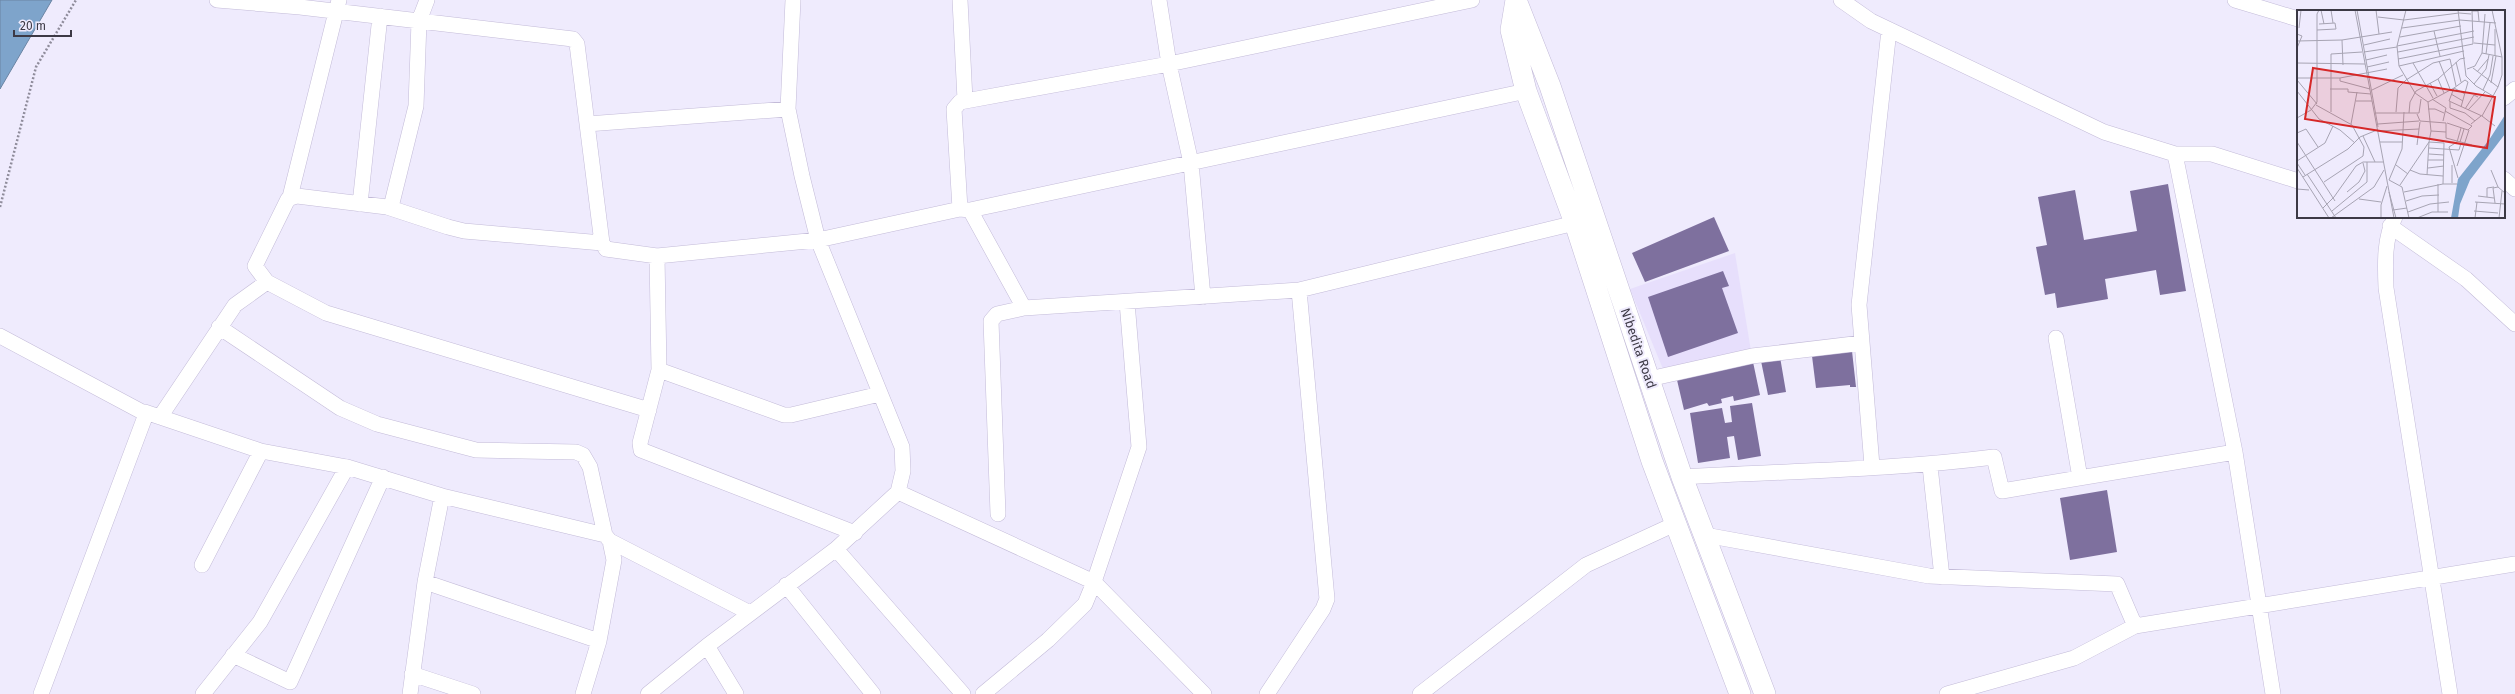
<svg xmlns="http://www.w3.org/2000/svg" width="2515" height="694" font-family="'Fira Sans',sans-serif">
  <rect width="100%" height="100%" fill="#efebfd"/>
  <path fill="#e7dffc" d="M1735 253 1751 351 1663 369 1630 289Z"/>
  <path fill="#7ea4cb" stroke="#6a84a3" d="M0 0H52L0 89Z"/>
  <path fill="#7e709e" d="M2168 184 2186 291 2160 295 2156 270 2105 279 2108 299 2057 308 2055 293 2045 295 2036 247 2047 245 2038 197 2075 190 2084 240 2137 231 2130 191Z
    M1714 217 1729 251 1645 282 1632 253Z
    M1723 271 1729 286 1722 288 1738 333 1668 357 1648 297Z
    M1852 351 1856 387H1850V385L1816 388 1812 356Z
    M1780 357 1786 392 1768 395 1761 361Z
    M1753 362 1760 395 1734 401 1733 396 1721 399 1722 403 1709 406 1707 403 1684 410 1677 380Z
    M1752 403 1761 456 1738 460 1734 436 1727 437 1730 458 1698 463 1690 413 1722 408 1725 423 1732 422 1730 406Z
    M2107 490 2117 552 2070 560 2060 498Z"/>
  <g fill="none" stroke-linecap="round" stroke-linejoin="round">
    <g stroke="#c3bbd8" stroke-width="16">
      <path id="street" d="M217 0 300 7 573 39 577 44 602 243 606 249 657 256 818 240 960 209 970 210 1024 308
        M960 0 965 100
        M1159 0 1169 64 1191 163 1203 297
        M1841 0 1871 21 2104 132 2175 154H2212L2298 181
        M2235 0 2298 19
        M2504 98 2515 89
        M587 124 788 109
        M2175 154 2235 452 2273 694
        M2504 179 2515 189
        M290 197 339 0
        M360 204 380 16
        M391 207 416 106 419 21 427 0
        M960 209 954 109 960 102 1169 64 1472 0
        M970 210 1526 91
        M2395 217C2384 238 2385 264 2386 288L2450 694
        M2390 226 2466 279 2515 324
        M602 243 464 231 448 227 387 207 297 196 288 199 255 266 267 282 326 313 649 410
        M657 256 659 370 640 443 641 450 855 533
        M219 327 340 408 377 424 476 450 576 452 583 455 590 467 605 535
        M0 336 146 414 41 694
        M2056 338 2080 478
        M659 370 784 415H791L880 394
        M1649 379 1752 356 1862 343
        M145 412 261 451 347 467 442 496 605 535 610 541 614 560 599 641 583 694
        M160 417 235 305 267 282
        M1872 466 1859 305 1889 30
        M1930 466 1942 577
        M1682 477C1786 471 1891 470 1994 457L2002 491 2235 452
        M898 492 1094 582 1204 694
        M998 514 991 321 997 314 1024 308 1299 290 1575 223
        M1705 535 1929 576 2117 584 2135 626
        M610 541 750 613
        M836 549 963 694
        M202 565 261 451
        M425 582 599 641
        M786 585 873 694
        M707 646 736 694
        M233 655 290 682 383 477
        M412 674 473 694
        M203 694 260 622 347 467
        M410 694 425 582 442 496
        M648 694 707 646 836 549 898 492 903 471 902 447 818 240 802 176 788 109 793 0
        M983 694 1048 640 1085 604 1094 582 1139 447 1127 302
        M1267 694 1323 609 1327 599 1299 290
        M1420 694 1586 565 1675 524
        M1947 694 2074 658 2135 626 2515 564"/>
    </g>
    <g stroke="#c3bbd8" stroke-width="22">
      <path id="secondary" d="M1516 0 1550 86 1682 477 1765 694
        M1516 0 1511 30 1526 91 1575 223 1652 461 1740 694"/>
    </g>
    <path stroke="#8f8c9b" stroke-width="2.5" stroke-dasharray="2 2" stroke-linecap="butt" d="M0 207 36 67 76 0"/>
    <use href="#street" stroke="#fff" stroke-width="15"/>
    <use href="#secondary" stroke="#fff" stroke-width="21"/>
  </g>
  <g text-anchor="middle" stroke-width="4" stroke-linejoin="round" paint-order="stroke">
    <g font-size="13" fill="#3c3945" stroke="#efebfd">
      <text transform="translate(1639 348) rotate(71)" y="5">Nibedita Road</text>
    </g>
  </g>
  <g transform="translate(2297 10)">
    <rect width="208" height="208" fill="#efebfd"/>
    <path d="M208 105V124L173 170 163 194 161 208H154L161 169 192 130Z" fill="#7ea4cb"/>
    <path fill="none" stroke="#a7a4b3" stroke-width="1" d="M24 0 27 14M34 0 36 13M58 0 97 208M60 0 81 117M79 0 82 24M109 0 100 36 102 56 118 83 131 92M161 0 169 66 179 76 196 86M175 1H181L182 11M81 7 107 10M107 10 162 3 174 4M2 18 4 0M105 18 163 10 199 13M20 20 39 19 38 13 22 14M137 21 140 34M0 24 5 26 0 38M103 27 164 16M45 30 46 55M0 31 45 30 95 22M177 33 198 35M140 34 143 46M67 35 93 29M100 36 177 21M67 42 100 37M101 42 177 27M185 43 205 47M189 44 193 13M198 46V19M101 49 176 34 175 0M69 50 90 45M142 51 153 79M159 52 164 72M0 53 68 54M116 53 136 88M102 56 167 41M70 57 92 52M176 58 201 77 205 65V47L195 0M170 59 178 56 185 43 188 4M180 62 191 49M0 68H43L90 59M43 68V71L73 79M141 69 147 83M0 70 20 94M133 73 140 86M194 73 199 46M177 74 189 59 192 45M33 79H51V82L74 84M75 80 106 65M186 80 193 65 196 46M0 81 22 109 43 120 58 133M154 84 166 91M168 84 157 78 152 91 185 106M135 89 149 98 146 111M59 91H75M153 92V98L168 103 178 111M19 95 55 115 67 137 66 146 27 172M131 99H138L147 103M168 99 177 85 181 87M171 100 188 82M148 101 175 116 171 120 150 113M34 102V44L65 42M99 102 101 78 109 70 136 53 153 49 159 76M79 103H122L124 89M112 103 113 92 119 81 141 69 163 49 168 48M120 104 123 111 149 113V128L175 135M0 108 14 100 20 92V4L22 0M54 114 60 82M81 114 122 111M174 114 184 106M198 116 185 106 201 77M81 121 122 119 123 112M134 121 149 122M0 123 9 119 21 137M66 126 78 152M0 132 38 191M83 132H105M163 132 167 119M120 135 122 119M132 138 162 140 164 133M132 144 147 145M131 150H147M0 151 28 133 36 116M0 153 8 165M99 155 111 164M160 156 172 120M0 158 32 208M131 158 147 156M113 160 123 164 146 166M194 160 201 177 208 183M10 164 39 208M6 167 51 139 63 127 80 120M161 168 152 137 160 132 164 118M92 170 105 139 107 102M92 170 105 177 112 208M155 173V155M146 174H160M103 175 132 132 134 121 131 92 157 78 168 70 171 72 164 97M0 179 12 180M50 182 62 172 68 161 66 153M92 182 99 208M107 182 146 174 147 133 132 132 130 165M181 186 197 188M190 187V178L197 177M62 189 84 192M109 191 125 186 142 185M178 192 208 194M198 193 196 178 201 177M26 198 37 187 59 156 66 152H86M96 200 110 198M35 201 70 172V152M177 201 201 203M111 202 133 194 152 192M141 202V174M34 208 77 177 87 160M84 208V195L90 176M120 208 135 202H151M178 208 180 192M202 208 205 181"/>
    <path fill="#d62828" fill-opacity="0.15" stroke="#d62828" stroke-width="2" d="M16 58 198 87 190 138 8 109Z"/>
    <rect width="208" height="208" fill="none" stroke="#3c3945" stroke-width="2"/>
  </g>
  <path d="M14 30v6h57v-6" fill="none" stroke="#3c3945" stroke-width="2"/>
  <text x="20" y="30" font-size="12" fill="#3c3945" stroke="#efebfd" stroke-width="3" paint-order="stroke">20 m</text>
</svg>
